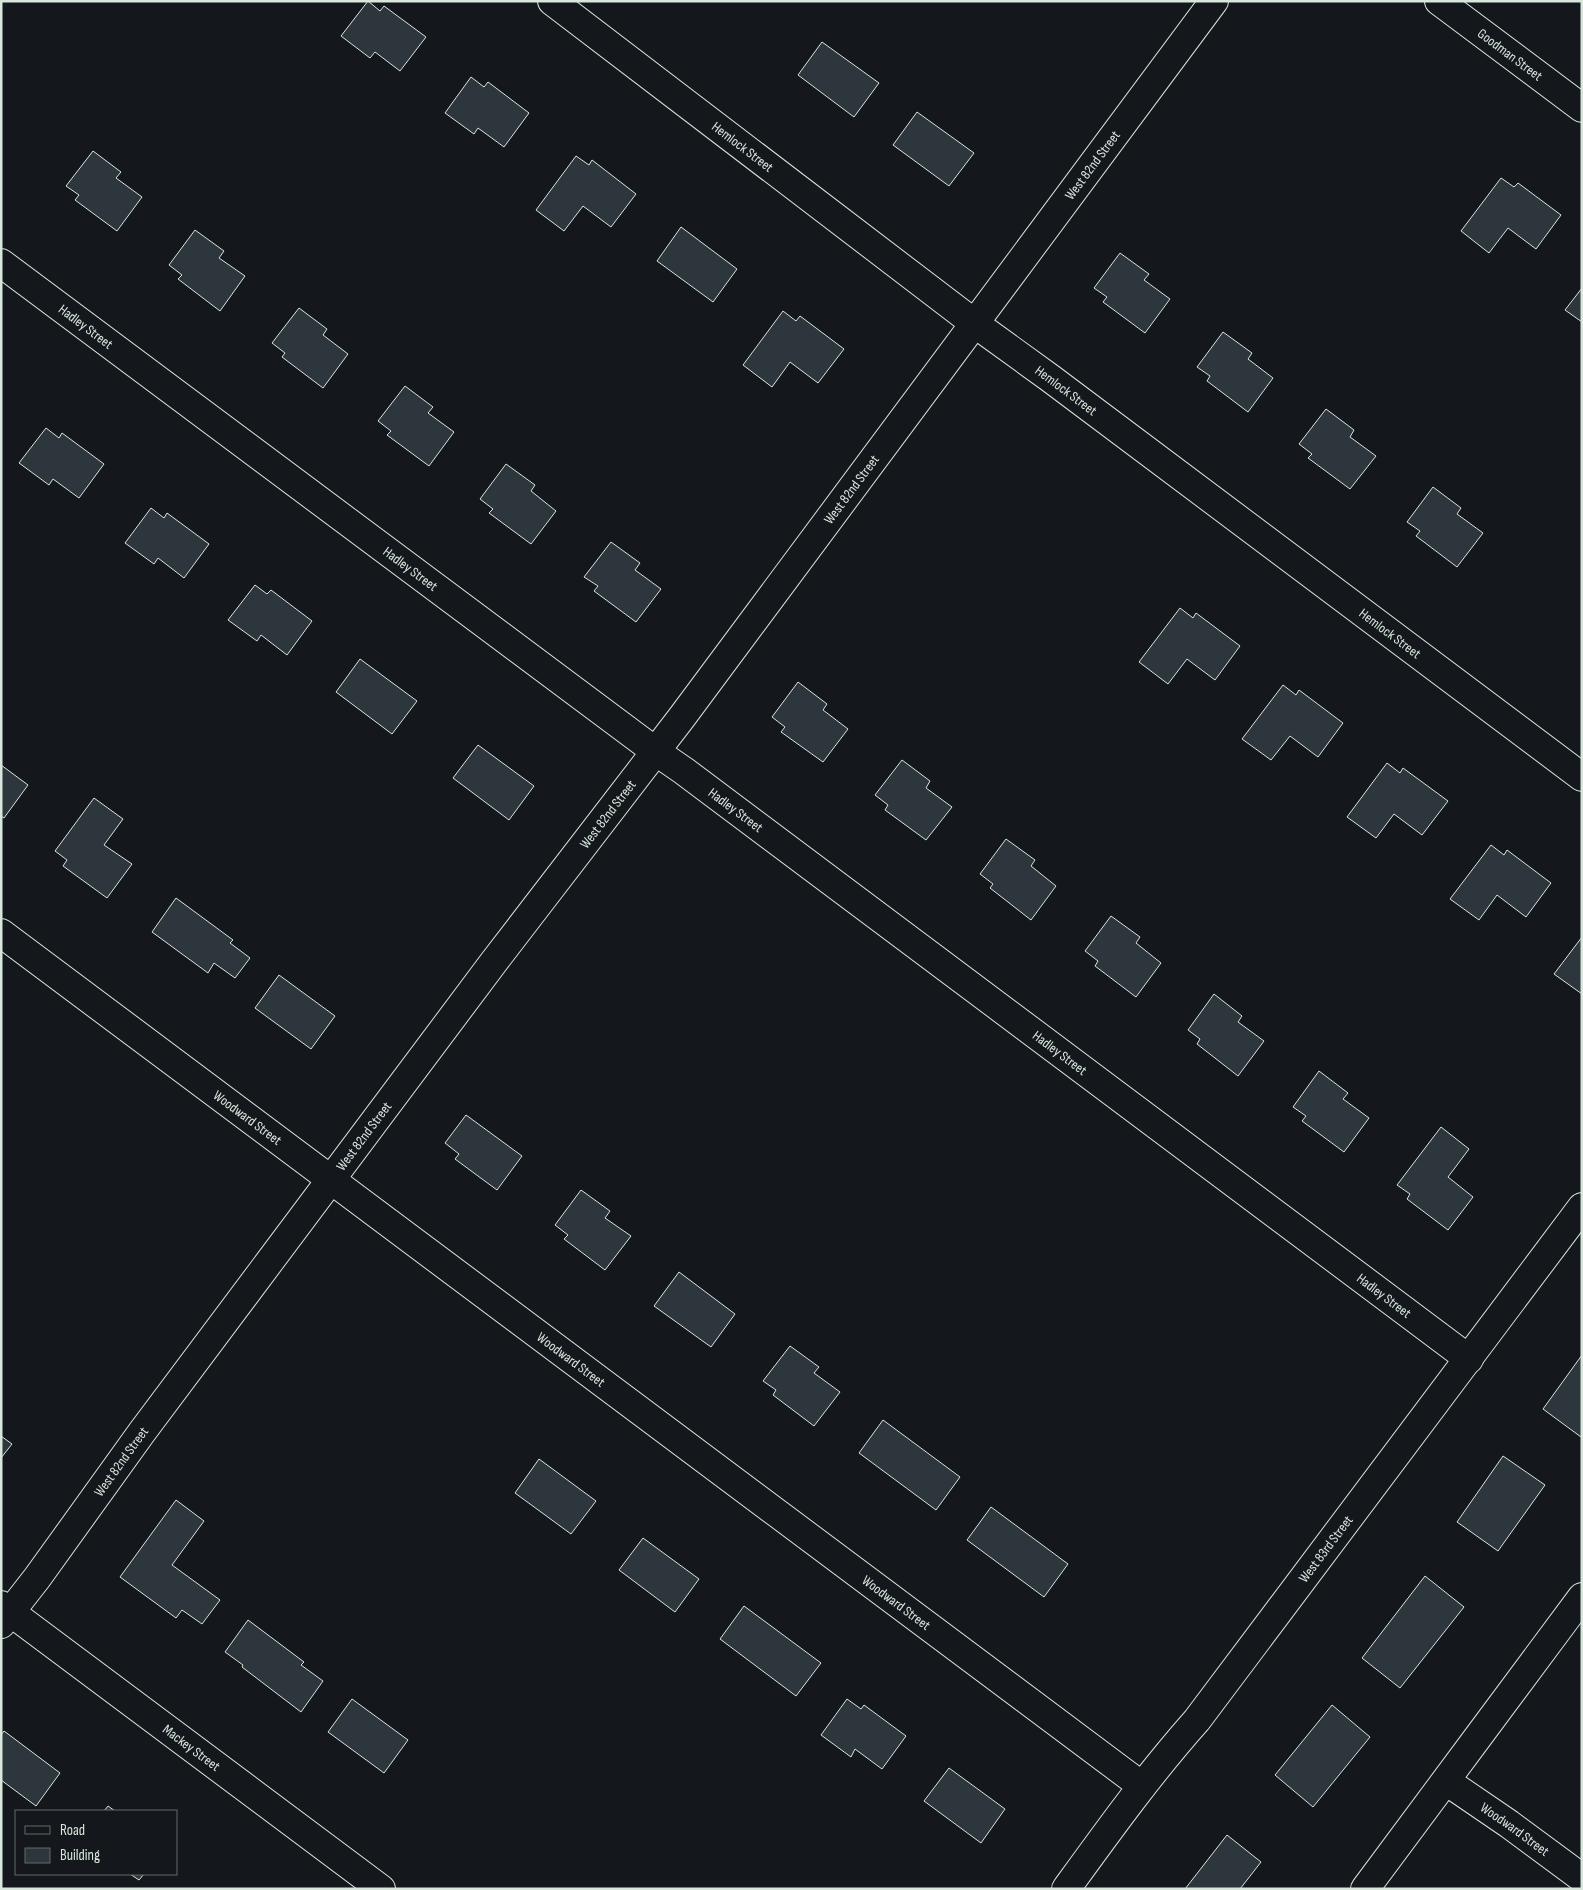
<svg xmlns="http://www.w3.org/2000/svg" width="1583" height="1890" font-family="'Sofia Sans Condensed',sans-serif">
  <rect width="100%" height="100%" fill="#14181c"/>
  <path fill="#2c363c" stroke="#d8e6dc" d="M368 1 380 11 384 6 426 37 400 71 375 52 370 58 341 36Z
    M822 42 879 83 854 117 798 75Z
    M471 77 484 87 488 82 529 113 504 147 478 128 474 134 445 113Z
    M917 112 974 153 949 186 893 145Z
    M93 151 121 172 116 178 142 197 117 231 75 200 79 195 66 186Z
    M576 156 589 165 592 160 636 194 611 227 583 206 564 231 536 210Z
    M1501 178 1514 187 1518 183 1561 215 1536 249 1508 228 1489 253 1461 231Z
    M681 227 737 269 713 302 657 261Z
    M195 230 224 251 219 258 245 276 220 311 178 279 182 275 169 265Z
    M1120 253 1149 274 1144 280 1170 299 1145 333 1103 302 1107 297 1094 288Z
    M1582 288V322L1565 310Z
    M299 308 327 329 323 335 348 354 323 388 282 357 285 353 272 343Z
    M783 311 796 321 800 316 844 349 818 383 790 362 772 387 743 365Z
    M1223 332 1252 353 1248 359 1273 378 1248 412 1207 381 1210 376 1197 367Z
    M405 386 433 407 428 413 454 432 429 466 387 435 391 431 378 421Z
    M1326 409 1354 430 1350 437 1376 456 1350 489 1308 458 1312 454 1299 444Z
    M46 428 59 438 62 433 104 464 79 498 53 479 49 485 19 463Z
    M506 464 535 485 531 491 556 511 531 544 489 513 493 509 480 499Z
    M1433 487 1461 508 1457 514 1483 533 1457 567 1416 536 1420 531 1407 522Z
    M151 508 164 518 167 513 209 544 184 578 158 558 154 564 125 543Z
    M611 542 640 563 635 570 661 589 636 622 594 591 598 586 584 577Z
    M255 585 267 594 271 590 312 621 287 655 261 635 257 641 228 620Z
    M1180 608 1193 618 1196 613 1240 646 1215 680 1187 659 1168 684 1139 662Z
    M360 659 417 701 392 734 336 692Z
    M798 682 827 704 823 710 848 729 823 762 781 732 785 727 772 717Z
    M1283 685 1296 695 1299 690 1343 723 1318 757 1290 736 1271 760 1242 739Z
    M478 745 534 786 509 820 453 778Z
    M902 760 930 781 926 788 952 807 926 840 885 810 888 805 875 795Z
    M1387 763 1400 773 1403 768 1448 801 1422 835 1394 814 1376 838 1347 817Z
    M1 765 28 785 4 818 1 816Z
    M94 798 123 819 104 845 132 864 107 898 63 866 67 860 55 851Z
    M1006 839 1035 860 1031 866 1056 886 1031 920 990 888 993 884 980 874Z
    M1491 845 1504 855 1507 850 1551 883 1526 917 1497 895 1479 920 1450 899Z
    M176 898 233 940 230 943 250 958 235 978 214 963 208 973 152 932Z
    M1111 916 1140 937 1136 943 1161 963 1136 997 1095 966 1098 961 1085 951Z
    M1582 937V994L1554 974Z
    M279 975 335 1016 311 1049 255 1008Z
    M1214 994 1242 1016 1238 1022 1264 1041 1238 1076 1197 1044 1200 1039 1188 1030Z
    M1319 1071 1348 1093 1343 1099 1369 1118 1344 1152 1302 1121 1306 1116 1293 1107Z
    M466 1115 522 1156 497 1190 455 1159 459 1154 445 1143Z
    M1441 1127 1469 1149 1448 1177 1473 1197 1448 1230 1407 1199 1410 1194 1397 1185Z
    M581 1190 610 1211 605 1218 631 1236 605 1270 564 1239 568 1235 555 1225Z
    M679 1272 735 1314 711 1347 654 1306Z
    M790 1346 819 1367 814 1373 840 1392 814 1426 773 1395 776 1390 763 1381Z
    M1582 1355V1437H1581L1543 1409Z
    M883 1420 960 1477 936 1510 859 1453Z
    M1 1436 12 1444 1 1458Z
    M1503 1456 1545 1485 1498 1551 1457 1522Z
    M539 1459 596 1501 571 1534 515 1493Z
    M176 1500 204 1521 172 1565 220 1600 202 1624 182 1610 176 1618 120 1577Z
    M991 1507 1068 1564 1044 1597 967 1540Z
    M643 1538 699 1579 675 1612 619 1570Z
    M1425 1576 1464 1607 1400 1688 1362 1658Z
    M744 1606 821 1663 796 1696 720 1639Z
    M248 1620 304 1662 301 1665 323 1681 301 1712 242 1667 243 1665 225 1652Z
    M352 1699 408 1740 384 1773 328 1732Z
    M847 1699 861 1709 864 1705 906 1736 882 1769 855 1749 851 1757 821 1735Z
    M1332 1705 1370 1737 1313 1807 1275 1775Z
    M4 1731 60 1773 36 1806 1 1780V1735Z
    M949 1768 1005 1809 981 1843 924 1801Z
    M108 1806 115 1811H104Z
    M1227 1835 1261 1862 1240 1889H1185Z
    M130 1874H144L139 1880Z"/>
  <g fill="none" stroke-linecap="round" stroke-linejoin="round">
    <g stroke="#d8e6dc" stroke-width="30">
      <g id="minor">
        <path id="s1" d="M552 1 974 323 1050 378 1582 777"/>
        <path id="s2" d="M1439 1 1582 108"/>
        <path id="s3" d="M1 263 655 751 684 771 1469 1359"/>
        <path id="s4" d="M1 933 1142 1786"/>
        <path id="s5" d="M1 1605 381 1889"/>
        <path id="s6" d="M1 1624 37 1578 142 1432 493 963 682 717 1214 1"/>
        <path id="s7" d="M1446 1781 1509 1824 1582 1878"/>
        <path id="s8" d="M1066 1889C1108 1831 1149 1774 1197 1720L1582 1207"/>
        <path d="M1365 1889C1438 1792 1509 1694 1582 1597"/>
      </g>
    </g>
    <use href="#minor" stroke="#14181c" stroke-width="28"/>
  </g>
  <g text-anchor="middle" stroke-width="4" stroke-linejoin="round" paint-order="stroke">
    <g font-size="14" fill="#d8e6dc" stroke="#14181c">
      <text dy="5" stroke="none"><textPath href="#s2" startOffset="89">Goodman Street</textPath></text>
      <text dy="5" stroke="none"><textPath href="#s1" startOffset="240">Hemlock Street</textPath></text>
      <text dy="5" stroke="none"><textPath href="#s6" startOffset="1822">West 82nd Street</textPath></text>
      <text dy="5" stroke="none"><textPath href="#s3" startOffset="106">Hadley Street</textPath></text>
      <text dy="5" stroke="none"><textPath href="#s1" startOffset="645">Hemlock Street</textPath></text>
      <text dy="5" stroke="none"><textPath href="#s6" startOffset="1418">West 82nd Street</textPath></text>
      <text dy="5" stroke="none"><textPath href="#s3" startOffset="511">Hadley Street</textPath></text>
      <text dy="5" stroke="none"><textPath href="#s1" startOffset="1050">Hemlock Street</textPath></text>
      <text dy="5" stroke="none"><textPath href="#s3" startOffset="916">Hadley Street</textPath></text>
      <text dy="5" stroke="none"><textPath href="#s6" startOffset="1012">West 82nd Street</textPath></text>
      <text dy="5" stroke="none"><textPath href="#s3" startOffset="1321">Hadley Street</textPath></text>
      <text dy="5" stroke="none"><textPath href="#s4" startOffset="308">Woodward Street</textPath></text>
      <text dy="5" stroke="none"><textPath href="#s6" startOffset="608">West 82nd Street</textPath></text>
      <text dy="5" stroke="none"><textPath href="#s3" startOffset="1726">Hadley Street</textPath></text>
      <text dy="5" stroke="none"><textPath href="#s4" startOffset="712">Woodward Street</textPath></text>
      <text dy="5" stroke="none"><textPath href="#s6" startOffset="202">West 82nd Street</textPath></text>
      <text dy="5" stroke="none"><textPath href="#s8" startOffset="428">West 83rd Street</textPath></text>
      <text dy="5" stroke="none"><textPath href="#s4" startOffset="1118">Woodward Street</textPath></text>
      <text dy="5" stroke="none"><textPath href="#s5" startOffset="238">Mackey Street</textPath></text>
      <text dy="5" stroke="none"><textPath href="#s7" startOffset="84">Woodward Street</textPath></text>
    </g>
  </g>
  <rect width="1583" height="1890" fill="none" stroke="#d8e6dc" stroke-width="5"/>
  <rect x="15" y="1810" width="162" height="65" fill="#14181c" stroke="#626a69"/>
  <rect x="25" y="1826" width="25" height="8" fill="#14181c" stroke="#626a69"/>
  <text x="60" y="1835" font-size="15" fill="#d8e6dc">Road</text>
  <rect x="25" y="1848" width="25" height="15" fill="#2c363c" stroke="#626a69"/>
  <text x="60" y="1860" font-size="15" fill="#d8e6dc">Building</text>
</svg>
